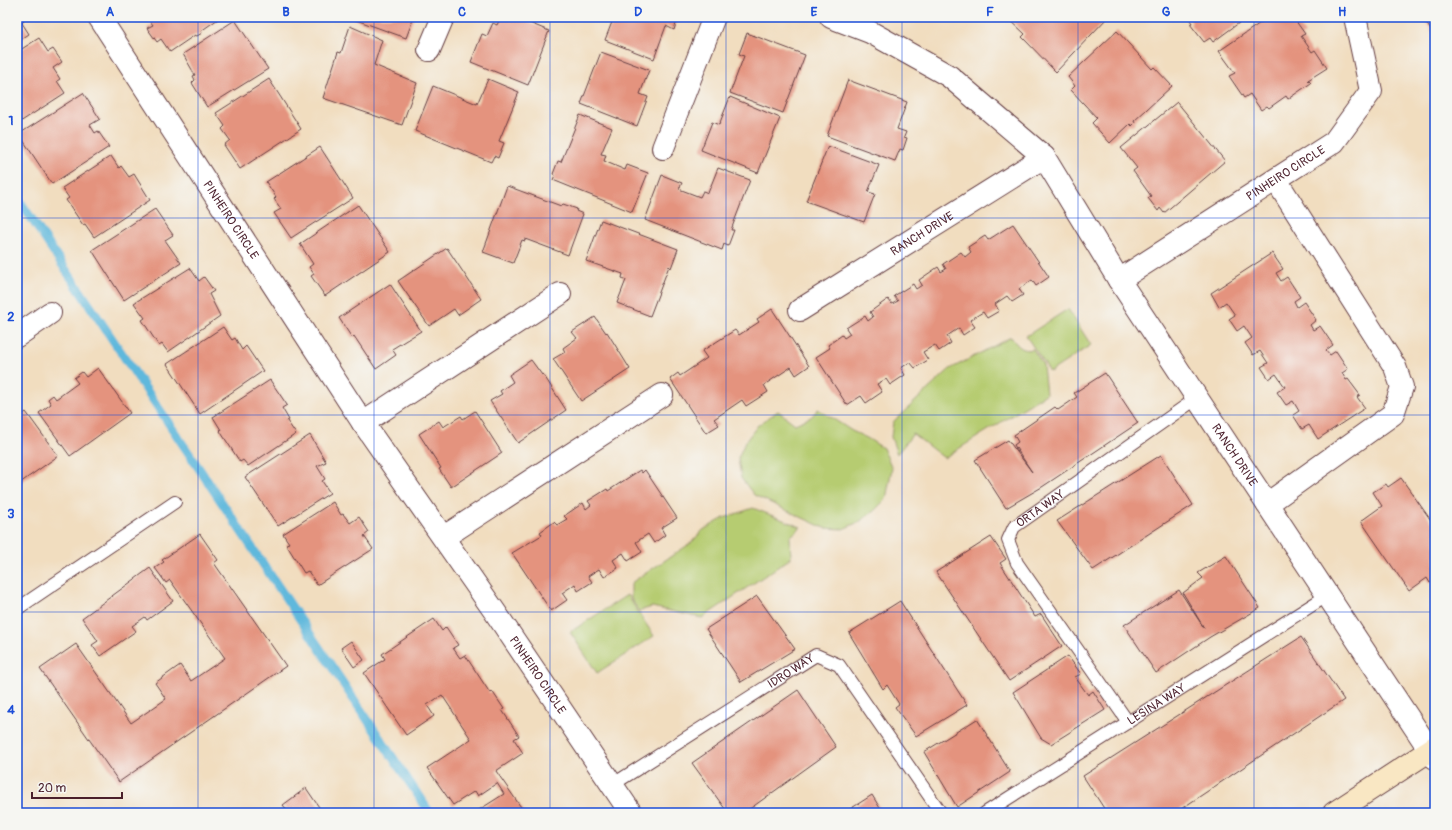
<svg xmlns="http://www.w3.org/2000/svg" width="1452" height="830" font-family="Pangolin,sans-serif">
  <rect width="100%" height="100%" fill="#f6f6f2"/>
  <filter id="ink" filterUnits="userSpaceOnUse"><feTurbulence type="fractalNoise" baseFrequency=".025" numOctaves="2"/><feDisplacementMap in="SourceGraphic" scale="8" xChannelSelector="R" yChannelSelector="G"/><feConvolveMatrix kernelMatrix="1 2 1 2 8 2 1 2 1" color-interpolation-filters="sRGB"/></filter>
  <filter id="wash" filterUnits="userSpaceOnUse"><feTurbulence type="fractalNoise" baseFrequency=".012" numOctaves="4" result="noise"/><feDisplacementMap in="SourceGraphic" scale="16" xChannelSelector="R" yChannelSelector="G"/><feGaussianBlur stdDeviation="0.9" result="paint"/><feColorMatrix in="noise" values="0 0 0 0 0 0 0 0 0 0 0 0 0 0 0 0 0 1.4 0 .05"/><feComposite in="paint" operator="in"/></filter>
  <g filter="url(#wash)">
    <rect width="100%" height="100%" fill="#f1ddbf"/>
    <path fill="#b6cc71" stroke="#80764e" d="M1068 309 1091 345 1050 372 1026 336Z
      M1011 337C1017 345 1022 352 1033 349L1043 365 1046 394 944 458 913 434 897 454 891 437 893 422 950 369Z
      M818 409 852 431 867 438 883 448 892 468 886 499 873 512 859 522 843 529 824 528 754 495 741 478 738 458 745 442 758 425 778 411 795 424 811 417Z
      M753 508 801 527 790 537 791 558 702 618 652 607 639 611 631 599V583L691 543 703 530 724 518Z
      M627 595 654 636 597 673 570 632Z"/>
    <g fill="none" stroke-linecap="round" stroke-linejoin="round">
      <path stroke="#5fb8dc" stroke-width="9" d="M17 197 430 813"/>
    </g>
    <g id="blocks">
      <path fill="#e4937e" d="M17 17H21L24 21 22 23 29 34 17 42Z
        M147 17H221L201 31 202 33 197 36 195 35 170 52 161 39 157 42 147 28 153 25Z
        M348 17H414L406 38Z
        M501 17H515L549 31 528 85 471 62 482 34 487 36 493 23 497 25Z
        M614 17H678L674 30 666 26 654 59 605 40Z
        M1007 17H1108L1056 72 1022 37 1025 34Z
        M1188 17H1247L1213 42 1210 38 1204 42 1190 24 1192 23Z
        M1269 17H1293L1305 34 1301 36 1312 52 1315 50 1327 68 1308 80 1311 83 1288 99 1286 96 1269 108 1267 106 1261 110 1250 94 1244 98 1229 76 1235 73 1219 51Z
        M1429 17H1435V36L1424 20Z
        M235 20 268 69 207 107 192 83 195 80 193 76 195 75 183 54Z
        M350 26 382 40 374 65 417 83 402 125 323 98 338 52 341 53Z
        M1117 31 1152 69 1154 67 1172 86 1134 121 1135 123 1132 126 1130 124 1110 143 1092 123 1097 118 1071 90 1075 86 1068 77Z
        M747 33 805 55 783 113 730 93 744 56 739 54Z
        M39 38 48 52 53 49 62 62 53 68 60 79 57 81 65 93 17 124V52Z
        M601 52 649 70 640 94 648 97 637 126 581 104Z
        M269 79 301 129 240 169 224 145 230 140 222 129 225 126 216 113Z
        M488 79 519 92 499 141 504 143 498 158 494 156 491 162 415 131 433 86 477 104Z
        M848 80 907 102 897 129 906 132 904 137 907 138 903 150 900 149 895 161 827 136Z
        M83 93 100 119 90 125 95 133 98 131 109 147 52 184 19 134Z
        M730 97 780 118 758 173 701 150 712 122 719 125Z
        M1177 102 1225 161 1164 213 1160 208 1158 211 1148 198 1151 196 1133 171 1137 168 1121 148Z
        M580 115 612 128 601 154 606 155 604 161 625 170 627 165 648 173 632 212 553 180 555 175 553 174 558 161 561 162Z
        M828 146 879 165 868 192 875 194 864 222 806 201Z
        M320 147 353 198 291 238 274 213 281 209 274 199 276 197 266 182Z
        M111 156 119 168 121 166 129 177 134 174 150 200 94 237 85 224 83 225 66 200 69 198 62 188Z
        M718 168 750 180 731 230H734L728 246 724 244 722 250 645 220 662 175 682 183 679 189 700 197 703 191 708 193Z
        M507 186 561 206 563 204 577 209 576 211 583 214 568 255 525 239V241L522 240 513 263 483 252Z
        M358 205 390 252 325 296 311 276 314 274 309 267 313 264 300 244Z
        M155 209 173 235 165 240 181 263 124 300 92 250Z
        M601 220 678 249 671 268 669 266 650 316 617 303 626 280 622 278 623 274 586 261Z
        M1013 224 1049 277 1036 286 1032 280 1019 289 1023 295 1012 302 1007 296 995 304 999 311 987 318 983 312 970 320 975 327 963 335 959 328 947 336 951 343 939 351 935 345 923 352 928 360 915 368 910 362 901 368 905 375 890 385 886 379 877 384 882 392 866 403 861 396 847 405 816 357 830 348 828 345 842 335 844 338 850 334 846 328 865 316 868 321 873 317 870 312 888 299 892 304 898 301 894 296 913 284 916 289 922 285 919 280 938 267 941 272 946 269 943 264 961 252 965 257 971 252 968 247 985 236 988 240Z
        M447 248 481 299 458 315 454 309 429 326 398 281Z
        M1272 253 1283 269 1276 273 1281 281 1287 277 1300 297 1294 301 1297 307 1304 302 1316 320 1310 325 1313 330 1320 326 1333 345 1326 350 1330 355 1336 351 1348 369 1342 373 1346 380 1348 379 1360 395 1357 397 1365 408 1318 439 1309 425 1302 429 1293 415 1299 411 1293 401 1286 405 1277 392 1285 387 1276 374 1269 379 1261 367 1268 363 1260 351 1253 355 1245 343 1252 338 1244 326 1237 331 1229 319 1235 315 1226 302 1219 307 1211 293Z
        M190 268 199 281 204 277 214 291 209 294 220 316 168 352 162 344 159 346 142 320 145 318 134 303Z
        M390 284 421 331 392 349 396 355 376 369 354 336 352 338 339 318Z
        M772 309 809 366 796 375 791 367 764 385 768 392 746 406 742 400 714 419 719 425 706 433 670 379 678 373 680 376 707 358 702 351 735 330 739 335 759 322 757 319Z
        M595 317 606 333 607 332 630 369 581 401 553 359 565 352 563 348 577 338 572 332Z
        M223 327 232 340 235 338 242 350 246 346 263 371 200 414 167 364Z
        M531 360 542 375 543 374 566 410 518 443 490 401 502 394 500 391 513 382 509 375Z
        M98 368 130 413 70 456 39 413 51 404 48 399 53 395 56 399 78 383 74 378 82 372 86 377Z
        M1105 373 1138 423 1042 487 1006 508 975 460 1008 440 1032 472 1014 445 1018 442 1014 435 1055 407 1058 410 1077 397 1074 393Z
        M270 380 287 405 282 408 289 420 287 421 296 434 248 466 243 460 240 462 220 431 221 430 213 417Z
        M475 411 502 453 451 487 439 469 441 468 419 434 439 421 443 427 461 416 463 419Z
        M26 412 58 456 17 485V418Z
        M310 435 326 462 317 466 325 479 322 481 330 493 278 526 245 477Z
        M1161 455 1193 505 1093 570 1057 521Z
        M640 470 642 473 645 470 677 518 661 528 665 535 654 543 648 534 636 542 642 552 628 561 623 553 613 560 618 568 604 577 599 569 588 576 592 582 578 591 575 584 562 593 567 600 551 611 512 553 542 535 540 532 554 522 557 525 567 519 564 516 583 503 586 509 591 505 588 501 607 489 608 491Z
        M1401 478 1435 526V580L1430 583 1427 578 1409 591 1361 521 1382 506 1373 492 1386 484 1388 487Z
        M333 502 341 515 343 514 350 523 359 517 369 532 364 536 373 549 317 585 308 571 304 573 286 544 289 543 283 534Z
        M200 534 218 560 214 563 286 666 119 782 40 669 76 644 131 723 166 699 155 683 180 665 191 681 225 658 170 580 166 583 155 568 164 562 162 560Z
        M991 537 1006 559 1000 563 1022 597 1035 617 1041 614 1062 646 1009 681 936 572Z
        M1226 556 1260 608 1210 637 1156 673 1124 625 1179 590 1204 628 1183 593 1203 578 1198 573Z
        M150 568 173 601 147 620 145 617 132 626 136 631 100 656 92 645 98 641 82 618Z
        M757 596 795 649 741 682 706 629Z
        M900 601 967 705 916 736 895 707 899 704 887 685 883 689 849 633Z
        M434 619 442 631 446 627 458 645 453 648 460 658 465 655 490 693 492 691 504 709 502 710 519 736 514 739 523 753 496 771 525 813H474L504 794 497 783 478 796 475 791 453 805 427 768 471 739 442 695 427 705 434 716 406 735 364 673 385 659 382 654Z
        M1301 637 1344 700 1175 813H1107L1083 776Z
        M351 641 364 660 354 667 341 648Z
        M1068 656 1081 674 1075 677 1088 695 1093 691 1105 710 1051 744 1041 738 1013 692Z
        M798 690 836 747 744 813H728L692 763Z
        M977 719 1010 772 957 807 924 752Z
        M306 788 323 813H289L283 805Z
        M872 795 883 813H844Z"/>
    </g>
  </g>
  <g filter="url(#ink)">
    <use href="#blocks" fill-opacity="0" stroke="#633c41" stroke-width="1"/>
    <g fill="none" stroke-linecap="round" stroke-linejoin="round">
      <g stroke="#633c41" stroke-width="14">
        <g id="service">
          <path d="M17 609 175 502"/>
          <path id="s1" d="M1128 722 1017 563 1008 540 1014 527 1197 398"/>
          <path id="s2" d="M612 785 816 655 839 665 941 813"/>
          <path id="s3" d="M985 813 1328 595"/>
        </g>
      </g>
      <g stroke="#633c41" stroke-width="24">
        <g id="minor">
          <path id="s4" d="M99 17 363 423 495 612 631 813"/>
          <path id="s5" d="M831 17 870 32 949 76 1044 157 1119 280 1435 758"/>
          <path d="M429 50 443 17"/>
          <path d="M663 148 714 17"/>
          <path id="s6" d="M1119 280 1334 142 1371 91 1355 17"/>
          <path id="s7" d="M800 310 1044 157"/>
          <path d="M17 336 50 313"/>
          <path d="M363 423 560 294"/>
          <path d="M1267 504 1393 414 1402 387 1395 367 1276 180"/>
          <path d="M444 537 662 395"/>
        </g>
      </g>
      <g stroke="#633c41" stroke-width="24">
        <path id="secondary" d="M1334 813 1435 747"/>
      </g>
      <use href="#service" stroke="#fff" stroke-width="12"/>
      <use href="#minor" stroke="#fff" stroke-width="22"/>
      <use href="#secondary" stroke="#f9e7c3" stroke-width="22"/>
    </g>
  </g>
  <path fill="none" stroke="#1d4ed8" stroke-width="1" stroke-opacity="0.55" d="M198 17V813M374 17V813M550 17V813M726 17V813M902 17V813M1078 17V813M1254 17V813M17 218H1435M17 415H1435M17 612H1435"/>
  <g text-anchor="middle" stroke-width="4" stroke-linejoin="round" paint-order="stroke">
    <g font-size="12" fill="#4a1f2b" stroke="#f6f6f2">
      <text dy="4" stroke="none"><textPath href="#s6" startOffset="198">PINHEIRO CIRCLE</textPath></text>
      <text dy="4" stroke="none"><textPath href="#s4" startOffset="242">PINHEIRO CIRCLE</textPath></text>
      <text dy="4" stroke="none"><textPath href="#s7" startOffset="144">RANCH DRIVE</textPath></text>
      <text dy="4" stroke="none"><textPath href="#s5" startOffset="611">RANCH DRIVE</textPath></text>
      <text dy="4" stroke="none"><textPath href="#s1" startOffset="265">ORTA WAY</textPath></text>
      <text dy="4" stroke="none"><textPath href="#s2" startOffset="212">IDRO WAY</textPath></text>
      <text dy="4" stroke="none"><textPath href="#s4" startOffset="791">PINHEIRO CIRCLE</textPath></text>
      <text dy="4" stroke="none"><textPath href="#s3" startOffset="203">LESINA WAY</textPath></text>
    </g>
  </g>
  <rect width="1452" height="830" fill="none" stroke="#f6f6f2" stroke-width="44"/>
  <path d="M32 792v6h90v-6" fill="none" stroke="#4a1f2b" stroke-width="2"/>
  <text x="38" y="792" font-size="12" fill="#4a1f2b" stroke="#f6f6f2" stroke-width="3" paint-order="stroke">20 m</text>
  <rect x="22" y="22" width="1408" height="786" fill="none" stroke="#1d4ed8" stroke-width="1.5"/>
  <g font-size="13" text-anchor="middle" font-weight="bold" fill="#1d4ed8">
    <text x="110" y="16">A</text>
    <text x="286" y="16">B</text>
    <text x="462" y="16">C</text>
    <text x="638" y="16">D</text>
    <text x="814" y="16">E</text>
    <text x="990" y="16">F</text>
    <text x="1166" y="16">G</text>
    <text x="1342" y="16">H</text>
    <text x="11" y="125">1</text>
    <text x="11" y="321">2</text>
    <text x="11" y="518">3</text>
    <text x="11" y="714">4</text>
  </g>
</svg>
